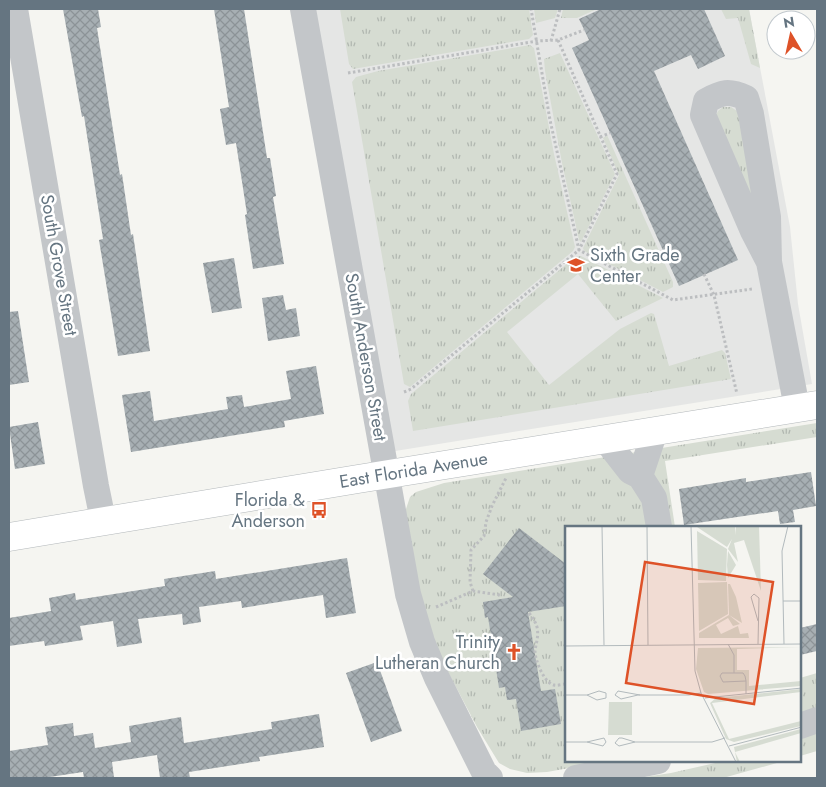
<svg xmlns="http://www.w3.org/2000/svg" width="826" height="787" font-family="Jost,sans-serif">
  <defs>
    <pattern id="grass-tufts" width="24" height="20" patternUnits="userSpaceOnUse" patternTransform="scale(1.25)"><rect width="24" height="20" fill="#d6dcd2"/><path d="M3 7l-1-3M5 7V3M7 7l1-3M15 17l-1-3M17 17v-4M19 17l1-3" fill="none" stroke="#b1b7b0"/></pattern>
    <pattern id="building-cross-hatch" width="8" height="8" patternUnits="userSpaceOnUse" patternTransform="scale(1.25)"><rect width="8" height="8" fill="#a7afb3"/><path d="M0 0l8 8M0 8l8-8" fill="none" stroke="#8c9397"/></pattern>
  </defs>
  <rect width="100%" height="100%" fill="#f5f5f1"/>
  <path fill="#e5e6e5" d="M313 9H749L790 227 798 304 812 384 389 452Z"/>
  <path fill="url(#grass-tufts)" d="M340 9H529L533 35 529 39 353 69 349 64Z
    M534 9H558L555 18 536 23Z
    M563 9H597L577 18H561Z
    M721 9H749L760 68 751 64 738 18 726 19Z
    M530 45 534 48 554 154 575 247 573 251 410 387 404 384 352 82 356 77 378 71Z
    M560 53 615 174 581 242 579 240 562 163 545 71 544 59Z
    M723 107H731L740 113 758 214 714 119 718 111Z
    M607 135 673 282V287L663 292 584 251 583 248 619 175 603 138Z
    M581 256 663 298 616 321 578 274 507 332 549 385 620 329 651 313 654 314 669 366 722 350 725 353 731 379 413 431 408 401 411 394 575 257Z
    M817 423V437L665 461 675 527H566V761H608L547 772 527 773 510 769 499 763 477 727 446 668 428 629 419 591 405 512 410 497 416 492 444 483Z
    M817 673V707L800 713V678Z
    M817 732V751L800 756V738Z
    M724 761H784L723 778H638L671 773Z"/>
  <path fill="url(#building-cross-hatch)" d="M63 9H98L101 27 97 28 120 175 122 174 131 235 133 234 150 351 118 356 99 240 103 239 94 181 84 116 82 117Z
    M214 9H244L267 158H270L276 196 273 197 284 264 253 269 245 215 247 214 236 143 226 145 220 109 229 107Z
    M601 9H704L725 56 698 69 691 55 654 71 738 260 679 286 572 48 589 40 579 19Z
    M234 258 242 308 212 313 203 263Z
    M283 295 286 310 296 308 300 336 268 341 262 298Z
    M18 311 29 382 9 385V312Z
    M316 366 324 414 284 421 285 427 131 452 122 395 150 391 154 421 228 409 226 397 242 395 244 407 291 399 286 371Z
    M38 422 45 464 15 469 9 427Z
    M811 472 816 506 793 510 795 522 780 524 778 511 684 525 679 489 746 478V482Z
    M519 528 566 564V606L528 612 541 691 555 689 561 724 521 731 516 699 507 700 505 687 499 688 488 617 485 618 483 602 513 597 483 574Z
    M347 558 356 613 326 618 323 595 242 608 241 601 199 607 201 622 183 625 182 614 138 619 142 643 117 647 113 621 80 626 83 640 45 646 44 641 9 646V618L51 611 49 598 75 593 76 600 165 586 164 579 215 571 216 579Z
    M817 624V651L800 655V628Z
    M377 662 402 731 371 742 346 673Z
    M319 714 324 747 259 757 260 761 189 772 190 778H160L157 755 112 762 114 778H84L83 772 43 778H9V751L48 745 45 727 73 723 74 736 93 733 95 748 131 742 129 726 181 717 184 743 272 729 271 722Z"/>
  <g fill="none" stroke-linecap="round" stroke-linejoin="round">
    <g stroke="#b3b8bb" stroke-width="29">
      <g id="major">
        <path id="s1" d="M9 537 358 479 817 405"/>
      </g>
    </g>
    <path stroke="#bcbec0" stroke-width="3" stroke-dasharray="2.5 2.5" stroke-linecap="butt" d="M558 40 617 174 579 250 673 300 752 289
      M551 41 560 9
      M348 73 537 41 558 40 584 30
      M600 137 610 133
      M704 274 714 295 737 394
      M404 392 411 389 579 250 550 120 531 9
      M473 591 470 582 471 550 484 536 486 522 492 506 506 478
      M436 607 473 591 500 595
      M529 613C533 618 535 621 537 627 539 636 536 643 535 651 535 660 544 683 554 685 557 686 563 684 566 684"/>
    <path stroke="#c3c6c9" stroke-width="26" d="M15 9 96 486 103 520
      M303 9 408 594 422 642 437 678 484 772 490 778
      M769 262 753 231 703 115 706 101C722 92 729 90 746 98L751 114 768 217 769 262 797 408
      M605 439 630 471 640 476 654 498 659 527
      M640 476 655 431
      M800 726 817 720
      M576 778 658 761"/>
    <use href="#major" stroke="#fff" stroke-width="28"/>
  </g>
  <defs>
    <g id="school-bare" transform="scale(1.35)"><path d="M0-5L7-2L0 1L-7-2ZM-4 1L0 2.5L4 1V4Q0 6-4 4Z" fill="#de5228" stroke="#fff" stroke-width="2.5" paint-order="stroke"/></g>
    <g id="bus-bare" transform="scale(1.35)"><path d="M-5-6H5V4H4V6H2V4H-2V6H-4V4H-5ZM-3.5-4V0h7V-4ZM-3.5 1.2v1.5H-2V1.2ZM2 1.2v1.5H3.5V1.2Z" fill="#de5228" stroke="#fff" stroke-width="2.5" paint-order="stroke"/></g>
    <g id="church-bare" transform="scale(1.35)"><path d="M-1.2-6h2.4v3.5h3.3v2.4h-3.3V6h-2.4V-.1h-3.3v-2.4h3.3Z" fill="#de5228" stroke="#fff" stroke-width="2.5" paint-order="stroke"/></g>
  </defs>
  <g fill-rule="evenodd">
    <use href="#school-bare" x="576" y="265"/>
    <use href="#bus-bare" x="319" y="510"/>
    <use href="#church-bare" x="514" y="652"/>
  </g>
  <g text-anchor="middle" stroke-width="5" stroke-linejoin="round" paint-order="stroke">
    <g font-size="18" fill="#657581" stroke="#fff" text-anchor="end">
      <text x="590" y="261" text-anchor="start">Sixth Grade<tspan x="590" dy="21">Center</tspan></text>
      <text x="305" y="506">Florida &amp;<tspan x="305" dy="21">Anderson</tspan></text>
      <text x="500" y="648">Trinity<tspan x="500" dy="21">Lutheran Church</tspan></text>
    </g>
    <g font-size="18" fill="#657581" stroke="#fff">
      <text transform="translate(59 265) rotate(80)" y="6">South Grove Street</text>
      <text transform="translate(366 357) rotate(80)" y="6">South Anderson Street</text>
      <text dy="6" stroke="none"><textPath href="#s1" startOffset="410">East Florida Avenue</textPath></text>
    </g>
  </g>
  <g transform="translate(565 526)">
    <rect width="236" height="236" fill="#f5f5f1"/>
    <path d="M170 0 171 9V0H194L196 65 179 14 169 17 173 36 163 23 167 13 162 21 132 1ZM132 5 162 23 161 55 133 54ZM163 25 171 39 163 52 162 39ZM162 56 163 88 134 105 133 57ZM163 58H165L171 71 177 97 164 89ZM164 89 175 98 168 100 163 92 151 99 156 108 173 100 175 108 183 107 184 112H134V107ZM236 121 172 123V144H184V160L236 155V160L143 168 139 166 131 143 133 122ZM236 163V166L147 177 164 213 236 195V200L169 216 161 213 145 177 151 172ZM44 176H67V209H43ZM236 203V207L170 226 175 236H172L169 221Z" fill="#d6dcd2"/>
    <path fill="none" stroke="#b2babd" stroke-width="1" d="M37 0 39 119M82 0 83 119M126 0 130 145 136 167 171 236M218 75H237M193 95 186 71 189 68 194 72 193 118M163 118 169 129V147M219 118 217 25 223 0M0 120 237 118M34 165 41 167V172L32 174 22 169ZM181 168V155L180 150 178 147H157L155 150 158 156 181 155M0 169H22M75 169 53 165 50 169 56 173 73 169H124L136 167M140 172 237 162M39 212 41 216 38 220 22 216ZM54 212H57L70 216 54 220 50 217ZM0 216H22M70 216H147L160 212M164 220 237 201"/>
    <path fill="#de5228" fill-opacity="0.15" stroke="#de5228" stroke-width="2.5" d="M80 36 208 56 189 178 61 157Z"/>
    <rect width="236" height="236" fill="none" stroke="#657581" stroke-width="2.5"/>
  </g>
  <rect width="826" height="787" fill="none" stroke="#657581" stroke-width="20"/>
  <g transform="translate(791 35) rotate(351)"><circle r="24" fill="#ffffff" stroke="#c1c8cd"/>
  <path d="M0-4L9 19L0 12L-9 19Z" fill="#de5228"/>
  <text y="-8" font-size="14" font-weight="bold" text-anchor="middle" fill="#657581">N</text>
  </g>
</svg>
